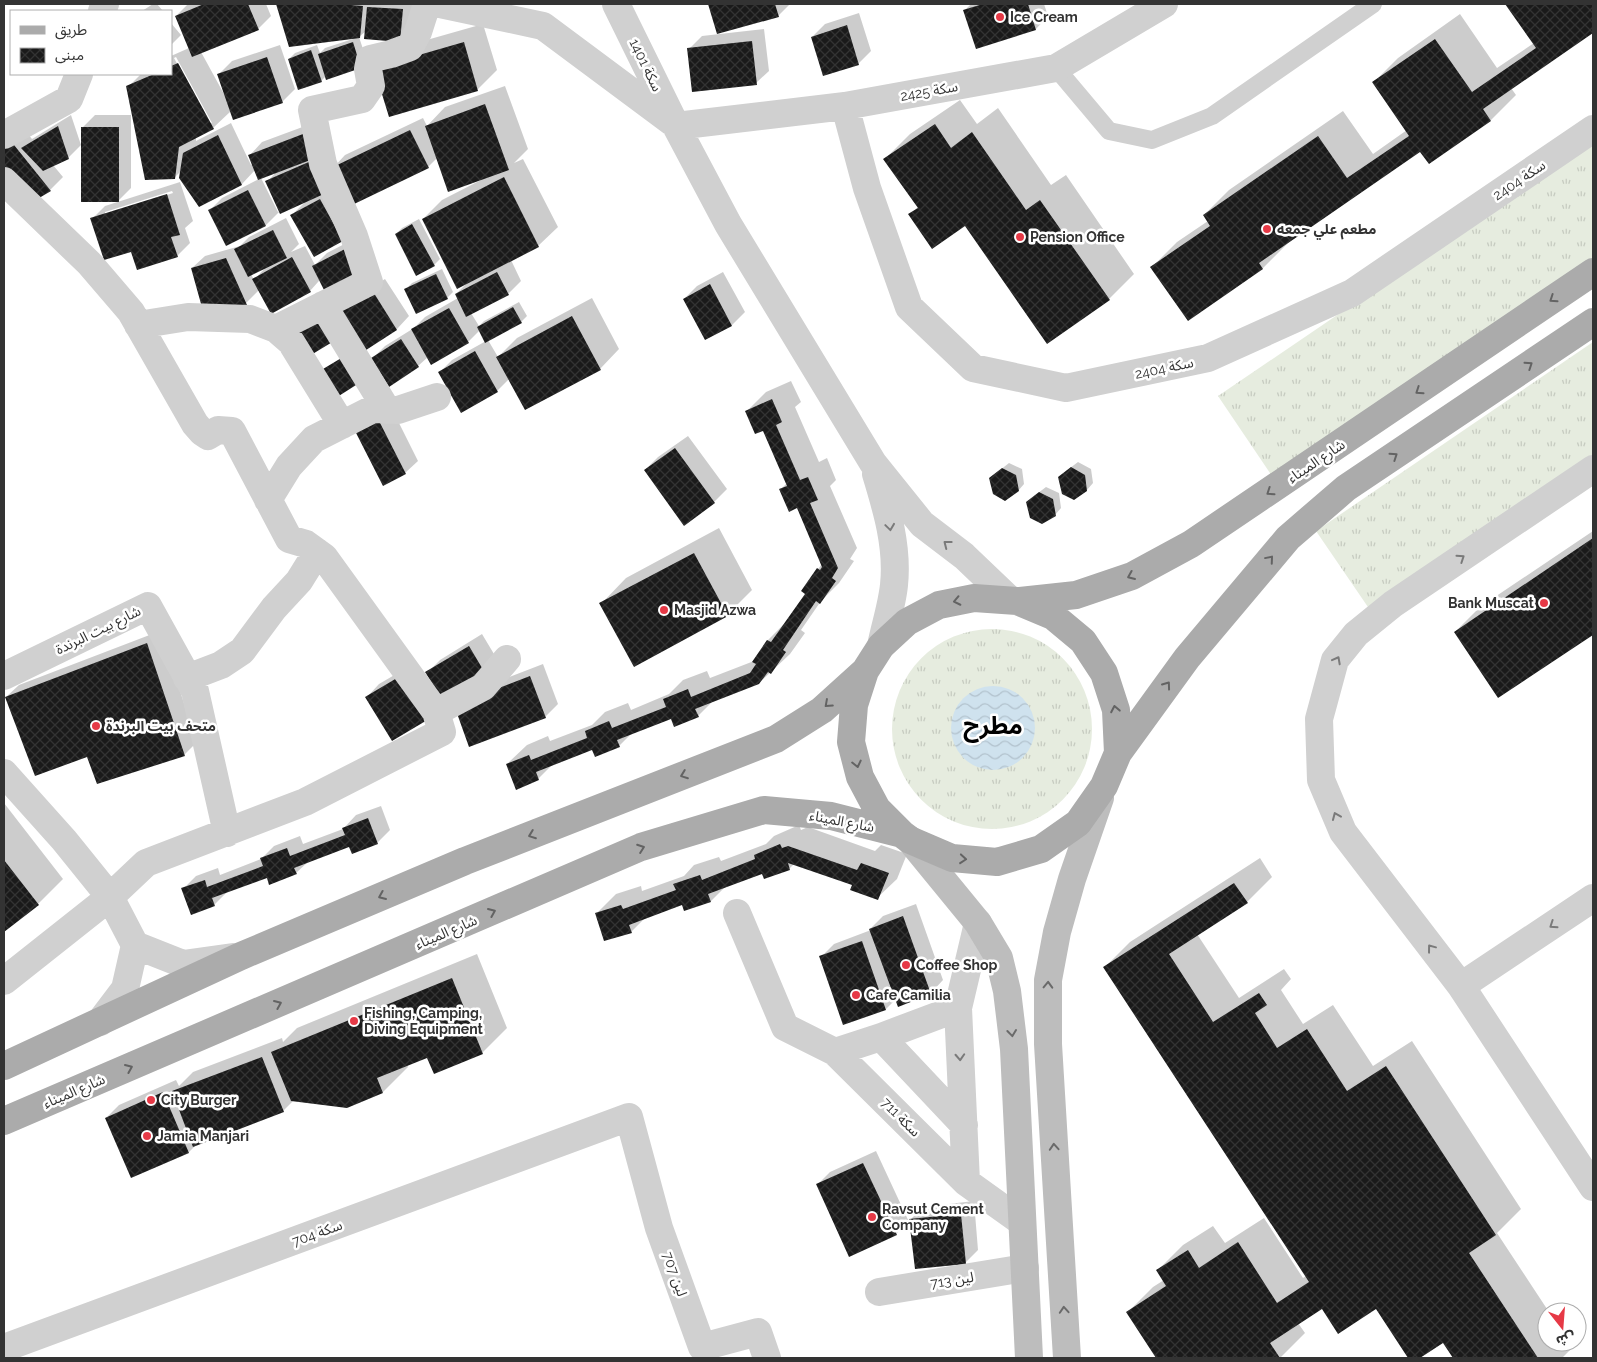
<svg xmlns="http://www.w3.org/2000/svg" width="1597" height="1362" font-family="Raleway,'Noto Sans Arabic',sans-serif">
  <defs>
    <pattern id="grass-tufts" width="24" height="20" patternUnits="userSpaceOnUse" patternTransform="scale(1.25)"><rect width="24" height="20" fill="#e6ecdf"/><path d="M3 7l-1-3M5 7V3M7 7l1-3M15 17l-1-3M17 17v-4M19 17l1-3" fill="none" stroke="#c6cbc0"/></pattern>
    <pattern id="water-waves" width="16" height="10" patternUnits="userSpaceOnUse" patternTransform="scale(1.25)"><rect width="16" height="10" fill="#cfe2ee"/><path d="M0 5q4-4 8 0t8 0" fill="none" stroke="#b2c2cd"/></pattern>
    <pattern id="building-cross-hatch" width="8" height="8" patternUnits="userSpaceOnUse" patternTransform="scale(1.25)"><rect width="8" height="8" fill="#1a1a1a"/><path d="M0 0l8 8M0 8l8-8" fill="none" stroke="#333"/></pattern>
  </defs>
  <rect width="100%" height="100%" fill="#fff"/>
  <path fill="url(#grass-tufts)" d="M1593 141V258L1272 476 1218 396Z
    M1593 342V458L1370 610 1316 531Z
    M892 729a100 100 0 1 1 200 0a100 100 0 1 1-200 0Z"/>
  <path fill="url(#water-waves)" d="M951 728a42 42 0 1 1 84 0a42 42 0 1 1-84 0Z"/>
  <path fill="#0003" fill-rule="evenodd" d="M153 4H157L163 11H142Z
    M188 4H266L271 16 258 29 201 52 224 94 225 93 219 74 232 61 280 45 295 89 282 102 231 111 213 128 196 137V141L231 123 251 165 253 164 250 155 262 142 316 122 333 168 345 155 423 118 427 126 445 107 505 86 528 149 514 163 523 159 558 227 538 246 511 260 521 281 508 294 471 313 479 326 484 321 519 302 527 316 521 322 488 340 498 357 517 338 592 298 619 349 600 369 509 379 497 391 462 411 440 372 452 360 486 341 480 330 468 342 428 357 418 366 372 359 385 346 414 328 425 317 458 298 456 294 468 282 423 219 442 200 481 180 437 158 428 167 351 205 342 240 292 215 306 201 280 211 266 225 226 245 209 211 222 198 259 179 255 170 242 184 181 171 174 178 128 87 141 74H171V56L189 48 176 16ZM176 57 212 123H209L174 58ZM277 171 267 182 280 211 278 212 261 178Z
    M277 4H414L412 28 399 41 366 31 359 37 367 61 326 76 321 81 289 59 295 53 317 45 320 53 325 48 353 39 352 38 290 46Z
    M709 4H790L778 16 718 32Z
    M971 4H1044L1048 16 1036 29 965 10Z
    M1507 4H1593V32L1511 88 1516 95 1491 120 1429 162 1420 151 1288 243 1263 268 1188 319 1152 267 1177 242 1208 221 1204 215 1229 190 1343 111 1373 154 1407 130 1373 83 1398 58 1460 14 1497 68 1534 43Z
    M859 13 871 51 858 64 812 37 825 24Z
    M171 23 181 35 171 45Z
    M483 24 497 70 478 89 389 115 395 49Z
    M764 29 769 71 756 83 689 49 702 36Z
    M960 100 977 124 998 108 1051 185 1066 175 1134 274 1109 299 966 224 910 214 918 207 885 159 910 134Z
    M71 115 81 145 68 158 53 165 63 177 50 190 34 199 4 171V138L23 128 32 139Z
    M95 115H131V188L118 201 82 128Z
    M180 182 193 221 185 228 190 243 177 256 132 250 92 219 105 206ZM172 191 173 193 105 215V212Z
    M286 218 299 244 291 252 305 246 315 265 327 253 358 237 310 291 259 290 246 303 192 268 205 256 240 246 249 237ZM265 268 254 280 251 274Z
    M419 219 440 259 434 265 396 234 402 228Z
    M442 269 453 292 447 298 406 289 412 283Z
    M723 272 745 312 732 325 706 339 684 299 697 286Z
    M385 279 409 316 397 329 363 350 352 300Z
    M791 381 801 402 795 407 819 462 827 458 836 480 830 486 857 548 850 559 854 561 839 583 821 601 801 630 805 633 790 654 759 683 714 700 698 716 671 717 633 732 619 746 593 748 554 763 538 779 507 764 527 745 548 736 550 741 592 725 605 712 628 703 631 710 669 694 683 680 707 671 710 678 754 661 768 640 787 621 806 593 818 569 822 564 798 507 780 490 787 483 764 429 746 412 766 392Z
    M390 405 418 461 405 473 355 429Z
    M688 436 727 489 714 502 645 470 658 457Z
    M1078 462 1091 469 1093 483 1087 490 1066 471Z
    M1009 463 1022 469 1024 484 1018 491 990 478Z
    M1046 487 1059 493 1061 508 1055 515 1034 496Z
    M719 528 752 590 727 615 601 604 626 578Z
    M1593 531V633L1499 697 1455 632 1480 607Z
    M160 631 197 742 184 755H87L6 697 19 685Z
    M482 634 500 664 487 677 427 673 440 660Z
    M415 663 392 739 367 697 379 684Z
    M543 664 558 704 545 717 468 693Z
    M4 803 63 879 38 904 4 930Z
    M381 806 390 830 377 843 350 845 309 861 296 873 267 876 227 892 214 905 183 889 196 876 218 868 220 875 261 859 274 846 300 836 303 844 343 829 356 815Z
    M799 825 801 830 808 827 875 851 881 845 907 854 897 879 877 898 854 884 794 864 790 868 764 878 762 873 725 887 711 901 683 904 645 918 631 932 597 913 616 894 641 886 642 891 684 876 694 865 719 857 721 861 766 844 774 836Z
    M1260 858 1272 877 1247 902 1197 934 1239 998 1284 969 1291 979 1281 990 1303 1024 1333 1005 1373 1066 1412 1041 1521 1209 1497 1233 1549 1312H1547V1342H1568L1572 1348 1562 1358H1455L1444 1341 1417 1358H1410L1377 1307 1322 1308 1298 1323 1305 1333 1280 1358H1158L1128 1312 1153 1287 1164 1280 1158 1270 1183 1245 1213 1226 1225 1243 1264 1218 1303 1278 1306 1276 1105 967 1130 942Z
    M916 904 943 980 931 993 896 999 886 1009 821 957 834 944 871 930 870 929 883 916Z
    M477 954 507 1028 482 1053 428 1056 407 1064 408 1067 383 1092 346 1107 294 1100 283 1111 196 1145 189 1152 106 1118 119 1105 176 1080 179 1086 193 1072 282 1038 283 1042 297 1028Z
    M876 1151 909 1222 896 1234 818 1184 830 1172Z
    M974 1201 978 1250 965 1263 911 1219 923 1207Z"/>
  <path fill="url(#building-cross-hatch)" d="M204 4H248L259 30 192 57 175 16Z
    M276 4H339L363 6 360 38 289 47Z
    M708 4H775L779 17 717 34Z
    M983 4H1028L1036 30 976 49 963 10Z
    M1505 4H1593V33L1483 109 1491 121 1429 164 1420 152 1259 263 1263 269 1188 321 1150 267 1210 226 1203 215 1318 136 1347 178 1409 136 1372 82 1435 39 1472 92 1536 48Z
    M367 7 403 9 400 42 364 39Z
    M847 25 859 65 823 76 811 37Z
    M752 41 757 85 692 92 687 48Z
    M353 42 361 68 326 80 318 54Z
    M464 42 478 91 389 117 374 68Z
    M311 50 322 82 298 90 288 59Z
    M267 57 283 103 233 120 217 74Z
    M178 63 214 129 179 147 175 179 145 180 126 86 154 74H171V66Z
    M485 104 509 170 448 192 425 126Z
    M935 124 951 148 972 132 1026 210 1040 200 1110 300 1047 344 965 226 932 249 908 214 918 208 883 159Z
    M58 126 69 159 43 171 21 148Z
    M81 127H119V202H81Z
    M410 130 429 168 350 206 331 168Z
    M303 134 313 159 258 180 248 155Z
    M218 135 242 185 199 207 179 178 183 153Z
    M10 140 51 191 34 201 4 173V143Z
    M311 161 326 193 280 214 265 181Z
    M504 177 539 247 457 289 422 219Z
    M248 190 266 226 226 246 208 210Z
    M167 194 180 235 171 237 178 257 137 270 131 252 104 260 90 218Z
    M320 199 343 241 314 257 290 215Z
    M412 224 435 266 416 276 395 234Z
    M273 230 287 258 248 277 234 249Z
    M345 249 359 278 326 294 312 266Z
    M292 257 311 292 271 314 252 279Z
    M226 258 247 305 203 311 191 268Z
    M497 272 509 295 466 317 455 294Z
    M436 274 448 299 416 314 404 289Z
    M710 284 732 326 705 340 683 299Z
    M372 290 397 330 363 352 338 312Z
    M513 307 522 323 485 343 477 327Z
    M449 308 469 343 431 365 411 329Z
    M317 314 334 341 306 358 290 331Z
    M572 316 601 370 525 410 496 357Z
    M401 339 419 367 389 387 371 358Z
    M475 351 498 392 461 413 438 372Z
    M348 354 364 380 334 399 318 372Z
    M772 399 782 422 776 425 800 480 808 477 818 500 810 503 838 568 832 578 836 581 820 604 816 601 783 650 786 652 771 674 768 672 759 684 695 709 699 717 674 727 671 719 617 740 620 747 595 757 592 750 536 772 539 780 516 790 506 764 529 755 531 760 587 738 585 731 609 721 612 728 666 707 663 699 688 689 691 697 750 673 756 664 752 662 767 640 771 642 805 594 801 591 817 568 820 570 822 567 797 508 789 512 779 489 787 486 763 431 755 434 745 411Z
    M377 417 406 474 383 486 354 429Z
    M675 448 715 503 684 526 644 470Z
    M1071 467 1085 475 1087 491 1074 500 1062 494 1058 477Z
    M1002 468 1016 475 1019 491 1005 501 993 494 989 478Z
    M1039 492 1053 499 1056 516 1042 524 1030 518 1026 502Z
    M1593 538V635L1498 698 1454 632Z
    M694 553 728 616 634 667 599 603Z
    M147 643 185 756 97 784 87 757 35 776 5 697Z
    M469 646 488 678 445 704 425 672Z
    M402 675 429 719 392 741 365 697Z
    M530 676 546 718 469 747 454 705Z
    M368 818 378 844 352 854 349 847 294 868 297 874 269 885 267 878 212 898 215 906 191 915 181 888 205 880 207 887 263 866 260 858 287 848 290 856 345 835 342 828Z
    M780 844 782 848 788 846 857 870 861 863 889 873 878 900 850 890 852 885 788 863 790 870 764 879 762 874 708 894 711 902 684 911 682 905 629 925 632 933 604 941 595 913 621 905 623 909 676 890 673 884 700 875 702 880 755 859 754 855Z
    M4 860 39 905 4 932Z
    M1234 883 1248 903 1169 954 1213 1022 1259 993 1267 1005 1255 1013 1277 1048 1307 1029 1347 1091 1386 1066 1496 1235 1469 1253 1538 1358H1453L1443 1343 1420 1358H1408L1376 1309 1338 1334 1322 1309 1270 1343 1280 1358H1156L1126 1312 1166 1286 1156 1270 1188 1250 1199 1268 1238 1242 1277 1303 1309 1282 1103 967Z
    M903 916 931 994 898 1007 869 929Z
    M862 941 886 1010 843 1025 819 956Z
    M452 978 483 1054 434 1074 427 1058 377 1078 383 1093 347 1108 291 1101 271 1052Z
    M262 1057 284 1112 193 1147 172 1091Z
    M163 1092 189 1153 131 1178 105 1118Z
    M863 1163 897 1235 849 1257 816 1184Z
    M961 1214 966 1264 915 1269 909 1219Z"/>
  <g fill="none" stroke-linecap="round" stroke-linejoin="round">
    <path stroke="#d0d0d0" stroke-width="18" d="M1056 68 1109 131 1152 140 1212 116 1373 4"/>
    <path stroke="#d0d0d0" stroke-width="28" d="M440 4 543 26 672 122
      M616 4 676 126 728 224 873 463 922 524 964 556 1010 600
      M102 11 105 4
      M845 106 867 188 909 307 973 368 1066 388 1208 358 1352 293 1593 129
      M676 126 845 106 1056 68 1164 4
      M4 135 69 99 79 74
      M4 181 89 263 131 312 195 424 202 432 208 436 218 430 232 431 289 539 306 544 324 557 436 712
      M323 305 387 410
      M138 325 188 317 250 319 276 329 369 282 354 236 323 164 312 110 362 99 371 86 368 69 370 59 391 54 410 47 418 32 427 4
      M276 329 291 342 342 425
      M1593 469 1393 604 1356 634 1335 660 1319 719 1321 780 1343 832 1461 986 1593 1187
      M876 474C887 510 898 547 894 585 892 605 885 626 881 646
      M268 500 289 466 314 439 373 409 398 410 437 397
      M4 676 148 606 195 691 227 833
      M187 678 221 665 242 651 274 608 299 581 317 552
      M4 773 64 840 110 897 135 945 183 964 233 957
      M737 913 785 1027 835 1052 881 1037 958 1008
      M4 981 110 897 146 863 305 802 442 732 436 712 483 687 507 659
      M1461 986 1593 898
      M100 1022 125 989 135 945
      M881 1037 964 1125
      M835 1052 966 1182 1022 1222
      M966 1182 958 1008 978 923
      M879 1292 1025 1268
      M4 1348 629 1117 659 1228 702 1347 758 1332 767 1358"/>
    <path stroke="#bdbdbd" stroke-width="28" d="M910 840 978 923 999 958 1007 991 1014 1049 1029 1358
      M1067 1358 1048 1044V980L1057 932 1072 879 1100 798"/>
    <path stroke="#ababab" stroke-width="28" d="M1020 601 1076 595 1132 576 1191 544 1593 272
      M1118 753 1187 658 1288 538 1346 488 1593 322
      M4 1066 241 956 465 861 776 739 822 710 864 672
      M4 1121 641 847 764 810 831 816 902 834 910 840 952 858 997 862 1041 849 1078 823 1104 786 1118 753 1116 710 1104 673 1083 641 1053 616 1017 601 974 598 939 605 907 622 881 646 865 671 854 705 851 742 860 777 877 809 902 834"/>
  </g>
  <defs><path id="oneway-chevron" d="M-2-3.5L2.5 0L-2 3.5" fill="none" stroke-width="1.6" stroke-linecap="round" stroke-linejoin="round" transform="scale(1.25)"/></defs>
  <g stroke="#636363">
    <use href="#oneway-chevron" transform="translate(1553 299) rotate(146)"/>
    <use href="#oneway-chevron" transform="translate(1529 365) rotate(-34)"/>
    <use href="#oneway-chevron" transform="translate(1419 391) rotate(146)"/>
    <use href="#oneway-chevron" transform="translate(1394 456) rotate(-34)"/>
    <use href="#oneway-chevron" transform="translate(1270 492) rotate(146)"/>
    <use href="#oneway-chevron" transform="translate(1270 559) rotate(-50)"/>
    <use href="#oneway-chevron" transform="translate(1131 576) rotate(157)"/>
    <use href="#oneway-chevron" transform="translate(957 601) rotate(168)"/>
    <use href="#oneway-chevron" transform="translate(1167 685) rotate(-54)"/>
    <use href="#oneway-chevron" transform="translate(828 704) rotate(138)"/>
    <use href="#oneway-chevron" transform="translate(1115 709) rotate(-101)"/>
    <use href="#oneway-chevron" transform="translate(857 764) rotate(77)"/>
    <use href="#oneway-chevron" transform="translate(684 775) rotate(159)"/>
    <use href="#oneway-chevron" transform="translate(532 835) rotate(159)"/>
    <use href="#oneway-chevron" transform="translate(641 848) rotate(-20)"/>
    <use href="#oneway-chevron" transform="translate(963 859) rotate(5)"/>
    <use href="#oneway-chevron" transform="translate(382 896) rotate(157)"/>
    <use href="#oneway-chevron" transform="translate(492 912) rotate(-23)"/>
    <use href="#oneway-chevron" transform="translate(278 1004) rotate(-23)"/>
    <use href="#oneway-chevron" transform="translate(129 1068) rotate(-23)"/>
  </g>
  <g stroke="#7a7a7a">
    <use href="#oneway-chevron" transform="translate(890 527) rotate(82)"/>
    <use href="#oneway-chevron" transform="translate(947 544) rotate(-142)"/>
    <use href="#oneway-chevron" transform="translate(1461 558) rotate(-34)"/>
    <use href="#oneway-chevron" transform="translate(1337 660) rotate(-62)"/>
    <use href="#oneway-chevron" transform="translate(1336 816) rotate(-113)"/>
    <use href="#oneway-chevron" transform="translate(1553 925) rotate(146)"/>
    <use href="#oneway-chevron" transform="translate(1431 948) rotate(-127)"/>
    <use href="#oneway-chevron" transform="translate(960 1057) rotate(87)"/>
  </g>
  <g stroke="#6a6a6a">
    <use href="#oneway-chevron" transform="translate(1048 985) rotate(-88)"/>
    <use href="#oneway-chevron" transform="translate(1012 1033) rotate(83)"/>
    <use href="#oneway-chevron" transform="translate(1054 1147) rotate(-94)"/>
    <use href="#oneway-chevron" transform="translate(1064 1310) rotate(-94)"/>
  </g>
  <g fill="#e63946" stroke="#fff" stroke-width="2">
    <circle cx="1000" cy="17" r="5"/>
    <circle cx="1267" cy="229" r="5"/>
    <circle cx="1020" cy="237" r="5"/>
    <circle cx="1544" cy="603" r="5"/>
    <circle cx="664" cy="610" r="5"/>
    <circle cx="96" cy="726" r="5"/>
    <circle cx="906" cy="965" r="5"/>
    <circle cx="856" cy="995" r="5"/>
    <circle cx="354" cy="1021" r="5"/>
    <circle cx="151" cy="1100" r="5"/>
    <circle cx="147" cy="1136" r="5"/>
    <circle cx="872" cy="1217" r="5"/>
  </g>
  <g text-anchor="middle" stroke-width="5" stroke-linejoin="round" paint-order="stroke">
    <g font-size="14" font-weight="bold" fill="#333" stroke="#fff" text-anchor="start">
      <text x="1010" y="22">Ice Cream</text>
      <text x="1277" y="234">مطعم علي جمعه</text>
      <text x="1030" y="242">Pension Office</text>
      <text x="1534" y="608" text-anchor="end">Bank Muscat</text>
      <text x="674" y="615">Masjid Azwa</text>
      <text x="106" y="731">متحف بيت البرندة</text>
      <text x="916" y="970">Coffee Shop</text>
      <text x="866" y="1000">Cafe Camilia</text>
      <text x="364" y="1018">Fishing, Camping,<tspan x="364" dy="16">Diving Equipment</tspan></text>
      <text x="161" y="1105">City Burger</text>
      <text x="157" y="1141">Jamia Manjari</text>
      <text x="882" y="1214">Ravsut Cement<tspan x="882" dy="16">Company</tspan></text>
    </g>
    <g font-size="14" fill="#333" stroke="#fff">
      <text transform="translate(646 65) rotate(64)" y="5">1401 سكة</text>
      <text transform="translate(929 91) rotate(-10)" y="5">سكة 2425</text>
      <text transform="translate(1519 180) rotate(-34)" y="5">سكة 2404</text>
      <text transform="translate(1164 368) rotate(-12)" y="5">سكة 2404</text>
      <text transform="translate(1316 461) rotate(-34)" y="5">شارع الميناء</text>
      <text transform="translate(98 630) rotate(-26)" y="5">شارع بيت البرندة</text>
      <text transform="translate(842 821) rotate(11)" y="5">شارع الميناء</text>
      <text transform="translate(446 932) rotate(-23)" y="5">شارع الميناء</text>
      <text transform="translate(74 1091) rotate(-23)" y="5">شارع الميناء</text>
      <text transform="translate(901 1117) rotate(45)" y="5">711 سكة</text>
      <text transform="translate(317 1233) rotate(-20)" y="5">سكة 704</text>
      <text transform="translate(675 1274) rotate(70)" y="5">لين 707</text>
      <text transform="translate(952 1280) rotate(-9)" y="5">713 لين</text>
    </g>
    <g font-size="24" font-weight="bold" fill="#000" stroke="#fff">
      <text x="993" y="734">مطرح</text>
    </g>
  </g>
  <rect width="1597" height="1362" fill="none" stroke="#333333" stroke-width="10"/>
  <rect x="10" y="10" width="162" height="65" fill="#ffffff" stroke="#adadad"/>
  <rect x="20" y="26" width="25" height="8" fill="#ababab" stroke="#adadad"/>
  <text x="55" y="35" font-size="15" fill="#333333">طريق</text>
  <rect x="20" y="48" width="25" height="15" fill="url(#building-cross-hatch)" stroke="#adadad"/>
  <text x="55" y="60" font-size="15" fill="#333333">مبنى</text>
  <g transform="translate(1562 1327) rotate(163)"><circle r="24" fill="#ffffff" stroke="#adadad"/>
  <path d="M0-4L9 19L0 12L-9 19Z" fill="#e63946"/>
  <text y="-8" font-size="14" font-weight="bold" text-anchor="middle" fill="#333333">ش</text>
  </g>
</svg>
